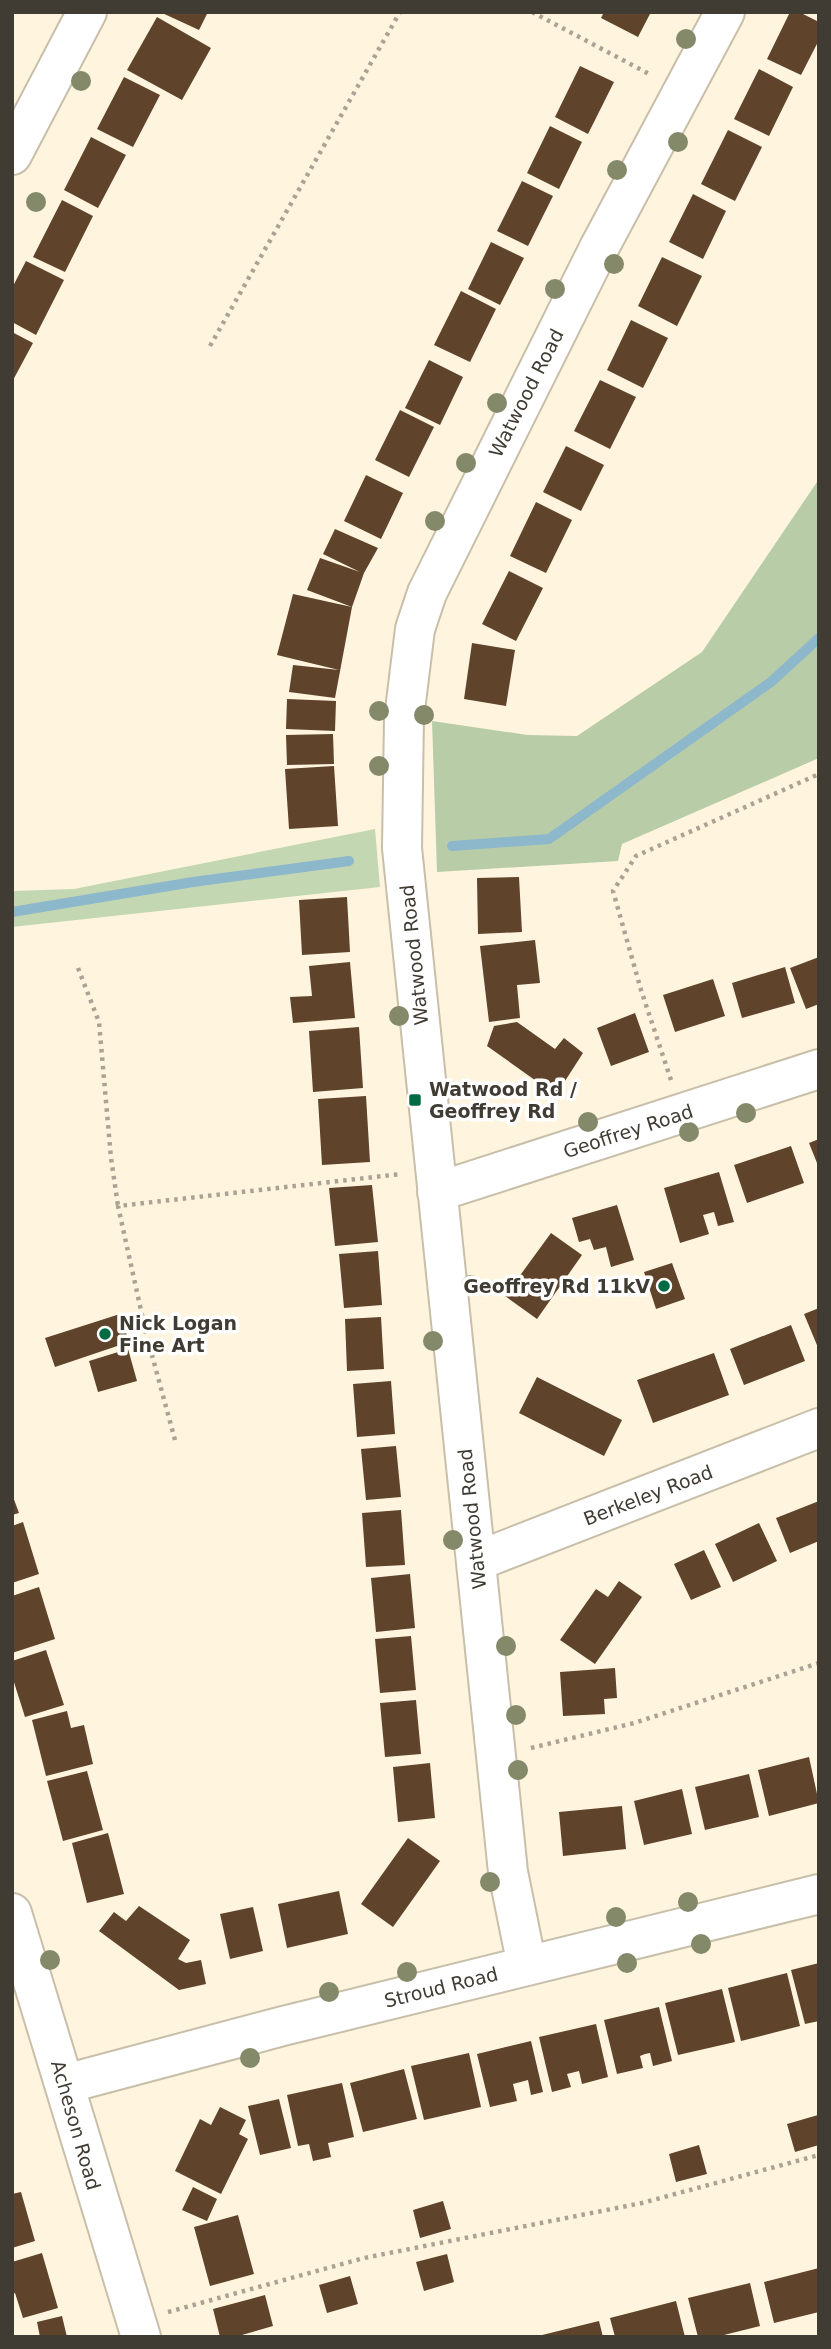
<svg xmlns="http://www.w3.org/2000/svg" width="831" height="2349" font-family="'DejaVu Sans',sans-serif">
  <rect width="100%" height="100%" fill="#fff5df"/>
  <path fill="#c4d7b3" d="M375 829 380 887 12 927V891L74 889Z"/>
  <path fill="#b8cca8" d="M819 479V758L622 844 618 861 437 872 432 721 528 735 577 736 702 652Z"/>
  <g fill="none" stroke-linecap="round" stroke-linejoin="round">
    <path stroke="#8db7cb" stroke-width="10" d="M452 846 549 839 771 682 819 638
      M12 912 193 882 349 861"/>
  </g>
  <path fill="#5f432b" d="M160 12H208L199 30Z
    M604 12H651L638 37 601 18Z
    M790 12H799L819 22V40L801 75 767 59Z
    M157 17 211 48 182 100 127 70Z
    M580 66 614 82 588 134 555 117Z
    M759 69 793 87 769 136 734 119Z
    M124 77 160 95 133 147 97 129Z
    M550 126 582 142 559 189 527 173Z
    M728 130 762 147 735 201 701 184Z
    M91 137 126 155 98 208 64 190Z
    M522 181 553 196 528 246 497 231Z
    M693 194 726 211 703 259 669 242Z
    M62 200 93 216 65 272 33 257Z
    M491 242 524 258 500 305 468 289Z
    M662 257 702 276 677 326 638 306Z
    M26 261 64 280 36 335 12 322V288Z
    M461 291 496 309 470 362 434 345Z
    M631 320 668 338 643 388 607 370Z
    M12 332 33 343 12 382Z
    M429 360 463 377 440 425 405 408Z
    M600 380 636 397 610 449 574 431Z
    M400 410 434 427 409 477 375 460Z
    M566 446 604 465 581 511 543 492Z
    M366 475 403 493 381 539 344 521Z
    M536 502 572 520 546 573 510 556Z
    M335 529 378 548 364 573 352 607 307 590 320 558 360 572 323 554Z
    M509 571 543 588 516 641 482 624Z
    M293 594 352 607 335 698 289 692 293 665 339 670 277 655Z
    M472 643 515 650 506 706 464 699Z
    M287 699 336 701 335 731 286 729Z
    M333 734 334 764 287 765 286 735Z
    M334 766 338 826 289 829 285 769Z
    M519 877 522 932 478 934 477 878Z
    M347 897 350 952 302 955 299 900Z
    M535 940 540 983 517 985 520 1018 489 1022 480 946Z
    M819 957V1004L806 1009 790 968Z
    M350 962 355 1018 293 1023 290 997 312 996 309 966Z
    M785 967 795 1003 742 1018 732 983Z
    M713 979 725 1016 675 1032 663 995Z
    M635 1013 649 1052 611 1066 597 1028Z
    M517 1022 555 1049 564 1038 583 1053 556 1095 487 1046 494 1026Z
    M359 1027 363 1088 313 1092 309 1031Z
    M366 1096 370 1162 322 1165 318 1099Z
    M819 1139V1168L809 1143Z
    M791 1146 804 1183 747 1203 734 1165Z
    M719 1172 734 1222 718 1226 714 1212 703 1215 709 1234 680 1243 664 1188Z
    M372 1185 378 1242 335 1246 329 1188Z
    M617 1205 634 1260 611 1267 606 1247 594 1250 590 1239 579 1242 572 1218Z
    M551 1233 582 1255 537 1319 505 1296Z
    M378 1251 382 1305 344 1308 339 1254Z
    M672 1263 685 1299 656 1309 644 1272Z
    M819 1308V1350L804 1314Z
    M120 1314 129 1342 55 1367 45 1338Z
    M381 1317 384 1369 347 1371 345 1319Z
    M791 1325 805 1361 744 1385 730 1349Z
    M128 1349 137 1381 98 1392 89 1361Z
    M714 1353 729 1395 653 1423 637 1380Z
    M537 1377 622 1420 604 1456 519 1413Z
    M391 1381 395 1434 357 1437 353 1384Z
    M396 1446 401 1497 366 1500 361 1449Z
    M12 1494 19 1513 12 1515Z
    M819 1501V1541L790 1553 776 1518Z
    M401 1510 405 1565 366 1567 362 1513Z
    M23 1522 39 1574 12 1583V1526Z
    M759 1523 777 1561 733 1582 715 1544Z
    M704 1550 721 1587 691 1600 674 1564Z
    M410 1574 415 1628 376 1632 371 1578Z
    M619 1581 642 1597 595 1664 560 1640 596 1589 608 1597Z
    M39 1587 55 1639 12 1653V1596Z
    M411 1636 416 1690 380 1693 375 1639Z
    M46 1650 64 1705 25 1717 12 1676V1661Z
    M615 1668 617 1698 604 1699 605 1714 563 1716 560 1672Z
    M416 1700 421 1754 385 1757 380 1703Z
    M67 1711 71 1728 84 1725 93 1764 46 1776 32 1720Z
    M809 1757 819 1803 769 1816 758 1770Z
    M430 1763 435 1818 398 1822 393 1767Z
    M87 1771 103 1830 63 1841 47 1781Z
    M749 1774 759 1817 705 1830 695 1787Z
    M682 1789 692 1834 644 1845 634 1801Z
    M622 1806 626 1849 563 1856 559 1812Z
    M108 1833 124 1894 87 1903 72 1843Z
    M408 1838 440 1861 393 1927 361 1904Z
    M339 1891 348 1934 287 1948 278 1904Z
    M139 1906 190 1940 178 1959 186 1963 201 1960 206 1984 179 1990 99 1931 114 1912 126 1921Z
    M253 1907 263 1951 230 1959 220 1914Z
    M819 1963V2021L805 2024 791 1970Z
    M787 1973 800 2026 741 2041 728 1988Z
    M722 1989 735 2042 678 2055 665 2003Z
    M659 2007 672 2061 653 2066 650 2053 645 2054 640 2056 643 2068 617 2074 604 2020Z
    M596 2024 608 2077 582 2084 579 2071 567 2074 571 2087 552 2092 539 2037Z
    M531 2041 543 2092 531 2095 528 2080 513 2084 517 2101 490 2107 477 2054Z
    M469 2053 481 2107 424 2120 411 2066Z
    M404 2069 417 2119 363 2132 350 2083Z
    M342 2083 354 2137 328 2143 331 2157 313 2161 309 2144 298 2146 287 2095Z
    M279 2099 291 2148 260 2155 248 2106Z
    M220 2107 246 2120 239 2134 248 2139 221 2194 175 2171 200 2119 211 2125Z
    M818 2115 819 2145 795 2152 787 2124Z
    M699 2145 707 2174 676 2182 669 2154Z
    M193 2187 217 2199 207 2221 182 2210Z
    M21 2192 35 2241 12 2248V2194Z
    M443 2201 451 2229 420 2238 413 2210Z
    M238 2215 254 2274 210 2286 194 2227Z
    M42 2253 58 2308 23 2318 15 2293 12 2294V2262Z
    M447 2254 454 2282 424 2291 416 2262Z
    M819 2268V2312L774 2323 764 2282Z
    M350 2276 358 2304 327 2313 319 2285Z
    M750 2283 760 2326 716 2337H698L688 2298Z
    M265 2295 273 2326 235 2337H220L213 2309Z
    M676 2301 685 2337H615L610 2318Z
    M62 2316 67 2337H40L37 2322Z
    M599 2321 603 2337H539L538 2336Z"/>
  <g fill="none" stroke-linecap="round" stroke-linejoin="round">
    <g stroke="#c8bfaa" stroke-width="42">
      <path id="minor" d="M12 155 87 12
        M437 1192 819 1069
        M477 1561 819 1428
        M12 1913 141 2337
        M527 1966 508 1872 402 848 404 718 415 629 427 593 599 248 725 12
        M65 2084 283 2026 819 1894"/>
    </g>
    <path stroke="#aaa393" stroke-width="4.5" stroke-dasharray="3.5 5" stroke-linecap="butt" d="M532 12 651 75
      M210 346 400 12
      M78 968 99 1022 111 1158 118 1206
      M671 1080 641 990 613 891 636 856 819 774
      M175 1440 146 1333 118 1206 401 1174
      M531 1748 634 1723 819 1663
      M168 2312 364 2258 642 2203 819 2155"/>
    <use href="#minor" stroke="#fff" stroke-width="38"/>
  </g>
  <g fill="#838969">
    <circle cx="686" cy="39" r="10"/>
    <circle cx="81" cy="81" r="10"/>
    <circle cx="678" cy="142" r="10"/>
    <circle cx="617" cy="170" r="10"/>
    <circle cx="36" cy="202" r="10"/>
    <circle cx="614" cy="264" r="10"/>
    <circle cx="555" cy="289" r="10"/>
    <circle cx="497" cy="403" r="10"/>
    <circle cx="466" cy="463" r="10"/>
    <circle cx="435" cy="521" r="10"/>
    <circle cx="379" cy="711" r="10"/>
    <circle cx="424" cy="715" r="10"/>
    <circle cx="379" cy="766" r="10"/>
    <circle cx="399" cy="1016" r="10"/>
    <circle cx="447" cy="1089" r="10"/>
    <circle cx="746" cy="1113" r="10"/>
    <circle cx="588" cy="1122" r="10"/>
    <circle cx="689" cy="1132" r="10"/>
    <circle cx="471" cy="1285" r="10"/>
    <circle cx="433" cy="1341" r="10"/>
    <circle cx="453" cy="1540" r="10"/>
    <circle cx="506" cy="1646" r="10"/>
    <circle cx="516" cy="1715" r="10"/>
    <circle cx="518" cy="1770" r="10"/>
    <circle cx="490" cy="1882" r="10"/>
    <circle cx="688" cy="1902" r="10"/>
    <circle cx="616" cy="1917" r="10"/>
    <circle cx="701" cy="1944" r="10"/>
    <circle cx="50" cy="1960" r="10"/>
    <circle cx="627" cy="1963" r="10"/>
    <circle cx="407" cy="1972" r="10"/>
    <circle cx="329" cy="1992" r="10"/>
    <circle cx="250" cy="2058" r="10"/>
  </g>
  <g fill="#016c43" stroke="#fff" stroke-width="2.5">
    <rect x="408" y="1093" width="14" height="14" rx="3.5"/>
    <circle cx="664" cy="1286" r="7"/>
    <circle cx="105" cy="1334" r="7"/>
  </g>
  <g text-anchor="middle" stroke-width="7" stroke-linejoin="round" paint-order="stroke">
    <g font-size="19" fill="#403c34" stroke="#fff">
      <text transform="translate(526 393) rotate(-63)" y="7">Watwood Road</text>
      <text transform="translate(414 955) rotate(-96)" y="7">Watwood Road</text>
      <text transform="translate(628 1131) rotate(-18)" y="7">Geoffrey Road</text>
      <text transform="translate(648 1495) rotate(-21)" y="7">Berkeley Road</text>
      <text transform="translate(472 1519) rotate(-96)" y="7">Watwood Road</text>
      <text transform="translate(441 1987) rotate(-14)" y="7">Stroud Road</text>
      <text transform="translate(76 2125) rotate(74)" y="7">Acheson Road</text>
    </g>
    <g font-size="19" font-weight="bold" fill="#403c34" stroke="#fff" text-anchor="start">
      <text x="429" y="1096">Watwood Rd /<tspan x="429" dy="22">Geoffrey Rd</tspan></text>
      <text x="650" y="1293" text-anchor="end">Geoffrey Rd 11kV</text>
      <text x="119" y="1330">Nick Logan<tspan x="119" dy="22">Fine Art</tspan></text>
    </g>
  </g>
  <rect width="831" height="2349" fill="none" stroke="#403c34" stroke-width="28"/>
</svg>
